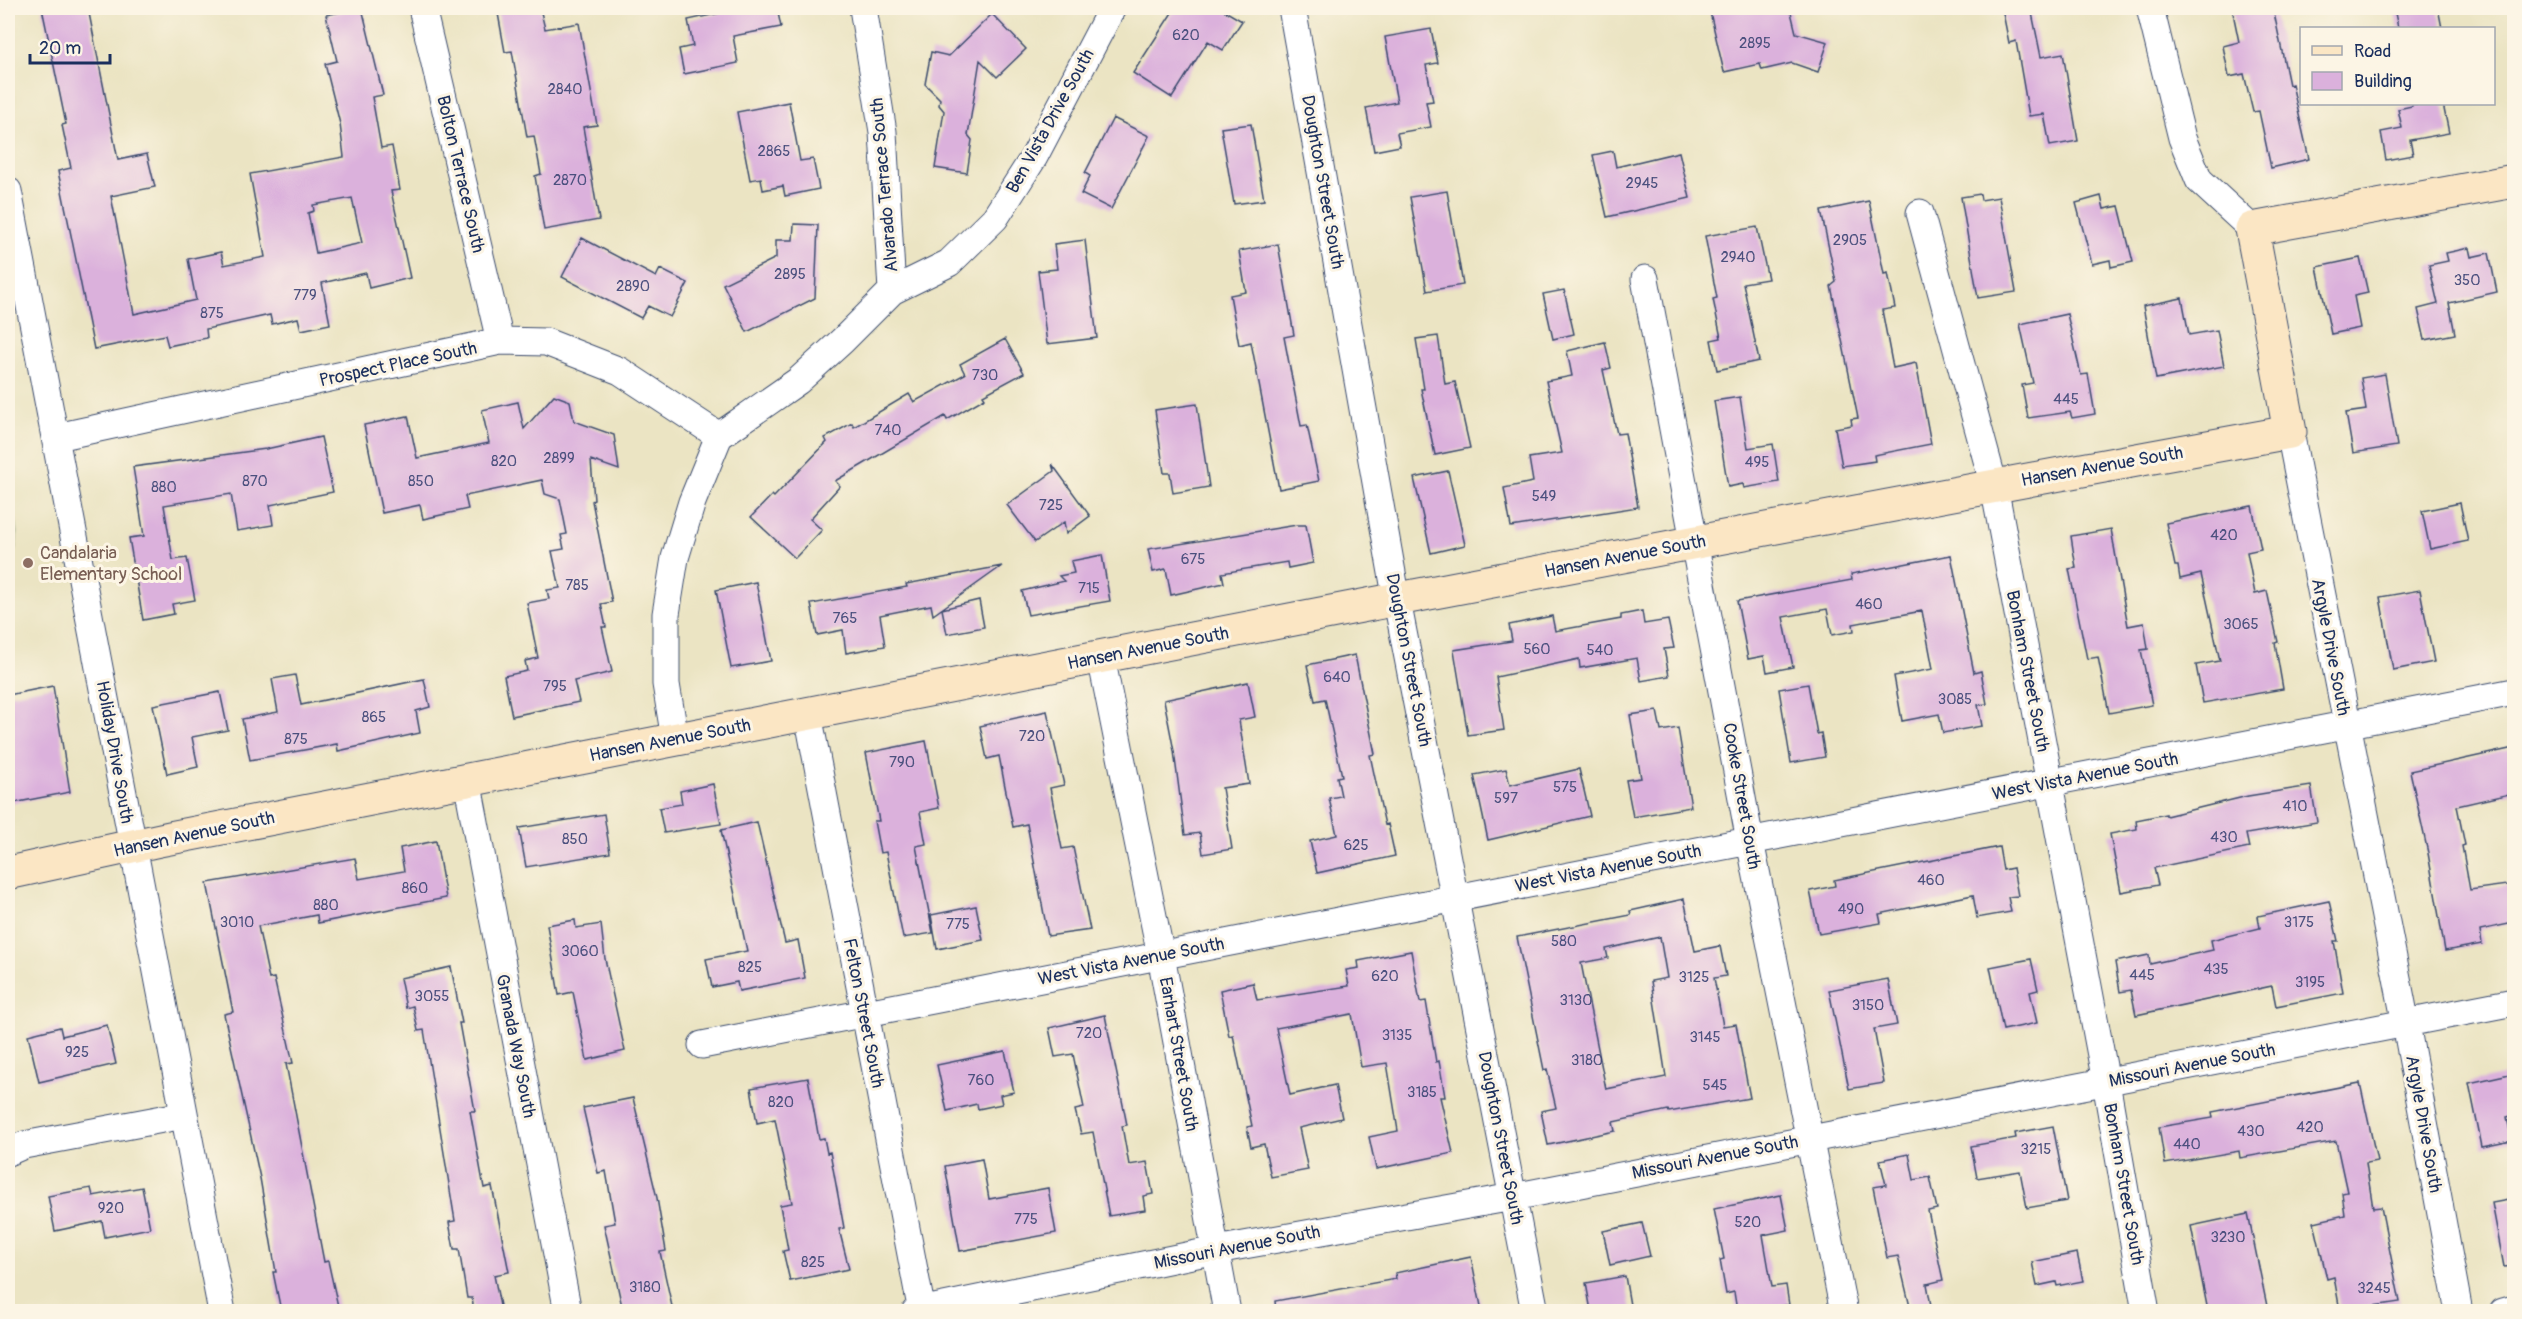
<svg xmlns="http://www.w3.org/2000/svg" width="2522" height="1319" font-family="Pangolin,sans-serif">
  <rect width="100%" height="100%" fill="#fcf5e5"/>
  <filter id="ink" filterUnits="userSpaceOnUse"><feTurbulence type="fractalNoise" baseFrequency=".0167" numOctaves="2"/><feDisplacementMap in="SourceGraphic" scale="12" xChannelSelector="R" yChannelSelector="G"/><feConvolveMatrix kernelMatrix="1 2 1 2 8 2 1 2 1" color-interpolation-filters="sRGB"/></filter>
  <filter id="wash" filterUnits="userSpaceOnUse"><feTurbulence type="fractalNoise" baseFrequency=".008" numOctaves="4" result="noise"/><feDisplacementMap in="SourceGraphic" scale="24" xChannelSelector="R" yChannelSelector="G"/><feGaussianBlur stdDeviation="1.35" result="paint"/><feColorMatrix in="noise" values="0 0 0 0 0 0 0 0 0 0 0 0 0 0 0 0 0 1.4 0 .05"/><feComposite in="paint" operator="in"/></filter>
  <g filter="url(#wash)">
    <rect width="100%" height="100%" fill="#ebe4c3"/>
    <path fill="#8ac980" stroke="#527c6f" stroke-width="1.5" d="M8 503C15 522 22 543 8 561Z"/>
    <g id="blocks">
      <path fill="#dbb1dc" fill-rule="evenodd" d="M42 8H88L118 160 147 154 155 187 111 196 134 314 196 300 188 259 221 252 224 265 265 257 250 174 344 157 340 124 325 64 337 61 326 15 359 8H362L383 95 372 97 381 148 392 146 400 190 391 191 410 278 369 288 366 273 322 283 330 324 301 330 298 318 272 324 270 315 206 329 207 338 168 346 165 335 94 349 58 171 71 168 62 125 66 124ZM352 198 362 243 316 253 308 213 314 211 313 205Z
        M497 8H540L545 29 579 23 597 125 583 127 599 220 544 230 535 176 541 174 534 136 527 137 512 51 505 52Z
        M730 8H777L781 27 733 36 738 63 684 74 679 49 693 46 688 20 730 11Z
        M1175 8H1220L1242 21 1223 50 1208 41 1172 98 1133 73Z
        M1709 8H1790L1796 33 1828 42 1818 72 1792 63 1762 70 1760 64 1724 72Z
        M2002 8H2031L2041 57 2063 53 2078 141 2050 146 2044 114 2029 116 2016 41 2009 43Z
        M2232 8H2273L2289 85 2292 84 2309 159 2271 168 2259 111 2253 112 2244 74 2229 77 2223 46 2239 42Z
        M2394 8H2438L2442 28H2398Z
        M992 14 1026 49 997 77 980 60 968 135 972 140 967 173 935 168 944 111 939 105 940 99 925 84 931 52 949 56Z
        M1431 29 1438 63 1426 65 1433 101 1426 102 1431 127 1397 133 1400 146 1374 151 1366 108 1397 102 1385 37Z
        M789 102 800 161 813 159 819 189 785 196 783 186 763 190 761 178 750 180 737 112Z
        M2412 104H2443L2449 133 2410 140 2413 155 2386 160 2381 132 2402 128 2398 109 2412 106Z
        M1113 118 1149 136 1111 209 1081 194 1090 176 1085 173Z
        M1251 124 1264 200 1234 204 1221 128Z
        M1613 151 1616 167 1679 152 1690 198 1607 217 1593 155Z
        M1447 191 1463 285 1427 291 1410 197Z
        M1980 194 1981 200 1999 197 2016 292 1978 298 1961 197Z
        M2101 196 2104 209 2119 206 2133 262 2111 267 2110 260 2092 264 2076 203Z
        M1869 201 1884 274 1888 273 1895 308 1882 310 1893 368 1916 363 1931 444 1874 455 1875 461 1842 466 1835 428 1852 425 1851 419 1858 418 1831 286 1836 282 1821 211Z
        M794 224 818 225 815 298 747 332 723 284 776 258V240H793Z
        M1757 227 1768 279 1743 283 1759 361 1717 370 1711 340 1721 338 1713 299 1717 298 1705 236Z
        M582 238 656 277 660 269 688 283 670 317 648 306 641 318 562 277Z
        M1085 240 1097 338 1047 344 1038 271 1057 269 1054 244Z
        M1278 244 1294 335 1284 337 1301 426 1307 425 1319 481 1279 489 1251 342 1239 345 1230 295 1246 292 1239 251Z
        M2469 248 2471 257 2489 253 2497 292 2449 303 2455 334 2425 340 2418 309 2438 304 2429 265 2448 261 2446 253Z
        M2360 258 2368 293 2354 296 2360 328 2331 334 2317 267Z
        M1564 290 1574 334 1553 339 1543 294Z
        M2182 298 2189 335 2217 330 2224 366 2156 379 2143 306Z
        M2067 314 2081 375 2088 374 2095 414 2072 418 2070 412 2028 418 2022 385 2033 383 2020 324Z
        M1438 336 1445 384 1455 382 1470 448 1435 455 1421 389H1424L1416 339Z
        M1005 339 1024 373 983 395 985 398 947 420 945 416 835 481 840 486 810 519 822 530 795 558 751 517 772 495 774 497 827 442 825 438 852 423 854 427 909 394 914 402 965 374 960 364Z
        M1605 342 1611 368 1603 370 1617 434 1625 433 1638 507 1511 527 1504 488 1533 482 1529 458 1562 453 1546 381 1572 376 1567 351Z
        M2385 374 2397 446 2353 453 2346 413 2366 410 2361 378Z
        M554 395 570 401 574 421 614 435 619 470 591 460 594 500 592 501 612 602 601 604 606 627H602L612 672 574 681 579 702 512 716 504 676 527 671 525 661 538 658 527 603 549 599 547 590 560 588 552 551 564 549 561 535 567 534 560 499 545 494 542 480 465 496 468 509 423 519 420 505 382 513 364 425 408 416 417 458 489 443 482 410 518 402 524 429Z
        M1740 397 1748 448 1773 444 1779 482 1744 488 1743 484 1728 487 1714 401Z
        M1197 404 1209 487 1173 493 1170 473H1164L1155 410Z
        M321 437 333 492 270 505 273 525 237 531 231 494 164 505 173 560 187 558 195 600 172 604 174 614 143 620 129 538 144 536 133 467 266 449Z
        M1052 464 1090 516 1066 534 1064 522 1035 542 1007 505 1054 471Z
        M1448 471 1465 545 1431 553 1414 478Z
        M2460 503 2468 541 2430 549 2422 511Z
        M2252 506 2261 549 2247 552 2255 594 2267 591 2278 642 2275 643 2283 689 2203 703 2196 665 2220 661 2201 574 2180 579 2178 566H2175L2166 523Z
        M1297 525H1306L1313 563 1288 568 1287 562 1222 573 1224 583 1171 595 1166 569 1153 572 1148 549Z
        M2111 529 2128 626 2144 623 2148 649 2141 650 2152 705 2109 713 2098 657 2087 659 2069 569 2076 568 2071 536Z
        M1102 555 1110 601 1028 615 1022 591 1064 581 1059 576 1074 573 1071 561Z
        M1951 555 1974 673 1981 671 1987 704 1978 705 1982 726 1943 733 1939 714 1902 721 1894 676 1933 669 1922 611 1853 624 1854 631 1832 635 1827 609 1783 617 1793 667 1767 672 1764 656 1748 659 1737 601 1852 580 1851 574Z
        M1002 566 933 615 931 605 880 615 885 646 846 653 843 630 817 635 811 604 907 587 906 584Z
        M756 582 771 661 731 668 716 590Z
        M2420 590 2434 662 2393 670 2380 597Z
        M979 600 984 627 947 634 942 609Z
        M1642 611 1644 624 1668 620 1674 648 1664 649 1669 676 1641 681 1637 658 1580 668 1579 659 1496 677 1504 730 1468 735 1454 650 1512 641 1509 625 1552 616 1555 631 1621 619V615Z
        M1355 655 1375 754 1370 755 1385 825 1388 824 1395 856 1317 873 1310 841 1337 835 1329 798 1341 796 1337 777 1342 776 1325 699 1315 701 1307 665Z
        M295 675 301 705 424 679 430 707 416 711 420 733 338 751 337 744 250 760 242 719 278 712 272 679Z
        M1248 682 1255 717 1239 720 1249 784 1222 788 1232 849 1203 854 1200 833 1185 835 1174 751 1164 700Z
        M1808 684 1817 734 1821 733 1825 757 1791 763 1779 689Z
        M53 686 70 792 8 804V695Z
        M220 692 228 730 192 737 198 767 167 774 153 705Z
        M1047 711 1064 785 1050 788 1062 849 1073 847 1090 930 1048 936 1027 824 1013 827 999 756 987 759 980 726Z
        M1657 711 1661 731 1678 728 1691 807 1633 817 1626 780 1641 778 1630 715Z
        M926 741 939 808 920 812 926 844 916 846 933 933 903 938 886 852 880 853 874 821H879L866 753Z
        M2514 748V793L2457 806 2465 845 2462 846 2470 890 2514 884V923L2480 930 2482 944 2445 951 2428 853 2410 771Z
        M1506 769 1510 785 1579 769 1590 816 1488 840 1474 775Z
        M713 784 721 824 664 833 659 808 682 804 680 791Z
        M2311 786 2317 822 2246 834 2249 848 2154 868 2158 885 2121 892 2110 834 2137 829 2136 820 2166 814V816L2248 796Z
        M604 814 610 853 526 867 519 828Z
        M757 822 785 943 798 940 805 978 739 991 737 982 712 987 706 959 747 951 721 830Z
        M436 841 446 898 318 923 317 915 258 926 269 979 274 978 293 1063 286 1064 324 1262 328 1261 339 1311H281L273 1272H276L260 1178 224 1014 233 1012 207 883 355 858 359 879 404 871 400 848Z
        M1999 847 2003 870 2013 868 2018 896 2008 897 2011 912 1977 918 1973 895 1879 914 1881 923 1819 934 1810 891 1835 886 1834 880Z
        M1684 899 1695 951 1720 946 1726 976 1714 978 1723 1026 1736 1024 1750 1098 1669 1112 1668 1110 1613 1122 1615 1131 1548 1145 1541 1111 1556 1108 1547 1069 1544 1070 1517 937 1631 915 1630 911ZM1660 937 1667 978 1651 981 1666 1077 1606 1089 1581 963 1608 958 1606 949Z
        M2329 901 2338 941H2334L2343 993 2276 1006 2272 986 2136 1015 2131 990 2120 992 2115 962 2149 955 2150 964 2213 950 2211 940 2260 928 2258 916Z
        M976 906 983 940 937 949 931 915Z
        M575 920 576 928 601 924 605 959 625 1051 587 1060 573 992 559 995 547 925Z
        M1411 951 1420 1002 1426 1001 1436 1062 1439 1061 1445 1097H1440L1453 1153 1376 1169 1369 1137 1398 1131 1387 1063 1361 1067 1352 1014 1276 1028 1290 1095 1335 1085 1342 1118 1299 1128 1308 1170 1271 1177 1264 1144 1251 1147 1247 1127 1252 1126 1233 1035 1229 1036 1220 990 1253 983 1257 1000 1349 986 1346 970 1359 968 1358 961Z
        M2031 959 2038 990 2030 992 2037 1023 2003 1030 1990 967Z
        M451 967 462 1023H459L475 1111H470L484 1188 492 1186 509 1272 494 1275 501 1311H474L472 1298H467L459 1249H454L449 1222 455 1221 424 1030 418 1031 413 1006 406 1008 400 978Z
        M1888 979 1897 1025 1874 1029 1884 1083 1849 1089 1829 990Z
        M1105 1015 1127 1125 1122 1126 1129 1165 1147 1162 1153 1194 1143 1196 1145 1210 1109 1216 1093 1132 1081 1134 1075 1110 1084 1108 1073 1054 1055 1057 1049 1028Z
        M107 1025 116 1064 39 1082 28 1035 60 1027 62 1036Z
        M1005 1051 1014 1092 1000 1095 1002 1104 978 1109 977 1104 947 1111 937 1065Z
        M2514 1073V1115L2507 1117 2512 1141 2482 1147 2469 1083Z
        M808 1078 819 1139 824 1138 827 1153 830 1152 844 1228 839 1229 849 1269 790 1281 783 1251 788 1250 780 1205 792 1203 775 1119 757 1123 751 1088Z
        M2360 1083 2377 1161 2366 1163 2373 1208 2381 1207 2400 1302 2340 1311 2334 1277 2327 1279 2314 1222 2345 1215 2342 1193 2347 1192 2336 1141 2240 1158 2239 1151 2165 1164 2159 1127 2213 1118 2212 1112Z
        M633 1098 657 1198 666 1251 660 1252 673 1311H623L604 1225 615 1223 606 1171 598 1173 583 1108Z
        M2053 1126 2067 1201 2027 1208 2020 1171 1977 1178 1971 1146 2016 1138 2015 1133Z
        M1909 1154 1914 1180 1930 1177 1937 1209 1928 1211 1943 1280 1927 1284 1932 1311H1911L1898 1256 1887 1258 1873 1187 1886 1185 1880 1160Z
        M982 1159 989 1199 1048 1188 1056 1233 960 1251 945 1166Z
        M142 1187 150 1228 105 1237 102 1221 55 1231 48 1196 91 1188 93 1196Z
        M1781 1195 1788 1230 1763 1235 1772 1287 1786 1285 1789 1305 1737 1311 1734 1292 1726 1294 1720 1260 1724 1259 1714 1209Z
        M2514 1199V1266L2504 1267 2492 1203Z
        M2248 1214 2268 1311H2208L2191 1226Z
        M1642 1223 1650 1256 1610 1265 1603 1231Z
        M2077 1253 2083 1281 2057 1286 2056 1282 2037 1286 2032 1262Z
        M1471 1257 1482 1311H1276L1275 1301 1396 1279 1395 1273Z
        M1625 1276 1631 1311H1591L1586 1283Z"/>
    </g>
  </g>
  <g filter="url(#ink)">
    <use href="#blocks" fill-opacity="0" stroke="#3a4a6d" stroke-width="1.5"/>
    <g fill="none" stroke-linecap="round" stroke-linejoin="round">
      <g stroke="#3a4a6d" stroke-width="29">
        <path id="street" d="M422 8 500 341
          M863 8 883 132 892 291
          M1292 8 1397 601 1535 1312
          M2150 8 2182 138 2199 180 2252 229
          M8 191 222 1312
          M1920 213 1994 486 2106 1082 2146 1312
          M1645 279 1750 841 1844 1312
          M2290 432 2406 1024 2459 1312
          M57 437 500 341 546 342 620 371 719 436
          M1101 657 1161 956 1227 1312
          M808 714 922 1312
          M675 739 666 684V614L675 558 692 502 719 436 798 381 842 341 892 291 949 263 995 218 1034 157 1112 8
          M467 780 568 1312
          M702 1045 2514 692
          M8 1152 24 1145 184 1115
          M915 1312 1216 1250 1513 1197 2514 1002
          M2503 1312 2514 1309"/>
      </g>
      <g stroke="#3a4a6d" stroke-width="35">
        <path id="secondary" d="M8 873 160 840C869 702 1578 561 2290 432L2252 229 2514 181"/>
      </g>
      <use href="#street" stroke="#fff" stroke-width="27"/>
      <use href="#secondary" stroke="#fbe6c4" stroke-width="33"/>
    </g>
  </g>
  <circle fill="#8d6e63" stroke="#fcf5e5" stroke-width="2" cx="28" cy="563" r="6"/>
  <g text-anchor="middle" stroke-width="6" stroke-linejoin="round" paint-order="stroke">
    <g font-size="15" fill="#4b507e">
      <text x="1186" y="40">620</text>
      <text x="1755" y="48">2895</text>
      <text x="565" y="94">2840</text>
      <text x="774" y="156">2865</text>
      <text x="570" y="185">2870</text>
      <text x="1642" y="188">2945</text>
      <text x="1850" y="245">2905</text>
      <text x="1738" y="262">2940</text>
      <text x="790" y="279">2895</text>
      <text x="2467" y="285">350</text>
      <text x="633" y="291">2890</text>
      <text x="305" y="300">779</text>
      <text x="212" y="318">875</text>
      <text x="985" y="380">730</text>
      <text x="2066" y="404">445</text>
      <text x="888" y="435">740</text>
      <text x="559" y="463">2899</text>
      <text x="504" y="466">820</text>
      <text x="1757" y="467">495</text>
      <text x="255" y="486">870</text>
      <text x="421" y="486">850</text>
      <text x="164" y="492">880</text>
      <text x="1544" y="501">549</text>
      <text x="1051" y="510">725</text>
      <text x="2224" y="540">420</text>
      <text x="1193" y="564">675</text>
      <text x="577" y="590">785</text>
      <text x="1089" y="593">715</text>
      <text x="1869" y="609">460</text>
      <text x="845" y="623">765</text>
      <text x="2241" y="629">3065</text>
      <text x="1537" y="654">560</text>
      <text x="1600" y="655">540</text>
      <text x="1337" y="682">640</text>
      <text x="555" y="691">795</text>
      <text x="1955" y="704">3085</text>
      <text x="374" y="722">865</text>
      <text x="1032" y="741">720</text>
      <text x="296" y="744">875</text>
      <text x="902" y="767">790</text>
      <text x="1565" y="792">575</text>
      <text x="1506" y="803">597</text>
      <text x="2295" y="811">410</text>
      <text x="2224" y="842">430</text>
      <text x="575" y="844">850</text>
      <text x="1356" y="850">625</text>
      <text x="1931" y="885">460</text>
      <text x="415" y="893">860</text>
      <text x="326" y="910">880</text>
      <text x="1851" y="914">490</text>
      <text x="237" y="927">3010</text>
      <text x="2299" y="927">3175</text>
      <text x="958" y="929">775</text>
      <text x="1564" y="946">580</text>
      <text x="580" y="956">3060</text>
      <text x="750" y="972">825</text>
      <text x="2216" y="974">435</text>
      <text x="2142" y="980">445</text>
      <text x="1385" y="981">620</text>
      <text x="1694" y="982">3125</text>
      <text x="2310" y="987">3195</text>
      <text x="432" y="1001">3055</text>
      <text x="1576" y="1005">3130</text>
      <text x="1868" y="1010">3150</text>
      <text x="1089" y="1038">720</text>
      <text x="1397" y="1040">3135</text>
      <text x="1705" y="1042">3145</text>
      <text x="77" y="1057">925</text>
      <text x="1587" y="1065">3180</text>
      <text x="981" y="1085">760</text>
      <text x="1715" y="1090">545</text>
      <text x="1422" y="1097">3185</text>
      <text x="781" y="1107">820</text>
      <text x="2310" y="1132">420</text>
      <text x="2251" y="1136">430</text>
      <text x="2187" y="1149">440</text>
      <text x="2036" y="1154">3215</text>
      <text x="111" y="1213">920</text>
      <text x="1026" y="1224">775</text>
      <text x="1748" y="1227">520</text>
      <text x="2228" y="1242">3230</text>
      <text x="813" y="1267">825</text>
      <text x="645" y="1292">3180</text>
      <text x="2374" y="1293">3245</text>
    </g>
    <g font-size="18" fill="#1b2f5e" stroke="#fcf5e5">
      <text transform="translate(1050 121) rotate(-61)" y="6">Ben Vista Drive South</text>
      <text transform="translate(461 174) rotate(77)" y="6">Bolton Terrace South</text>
      <text transform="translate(1323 182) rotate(80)" y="6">Doughton Street South</text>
      <text transform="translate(884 185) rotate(-95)" y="6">Alvarado Terrace South</text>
      <text transform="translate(398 364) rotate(-12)" y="6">Prospect Place South</text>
      <text transform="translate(2102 466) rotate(-10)" y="6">Hansen Avenue South</text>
      <text transform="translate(1625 556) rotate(-11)" y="6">Hansen Avenue South</text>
      <text transform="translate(2331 647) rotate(79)" y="6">Argyle Drive South</text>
      <text transform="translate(1148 648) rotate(-11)" y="6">Hansen Avenue South</text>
      <text transform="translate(1409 660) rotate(79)" y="6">Doughton Street South</text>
      <text transform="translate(2028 671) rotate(79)" y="6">Bonham Street South</text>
      <text transform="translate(670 740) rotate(-11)" y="6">Hansen Avenue South</text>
      <text transform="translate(115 752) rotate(80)" y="6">Holiday Drive South</text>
      <text transform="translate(2085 776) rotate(-11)" y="6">West Vista Avenue South</text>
      <text transform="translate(1742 796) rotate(80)" y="6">Cooke Street South</text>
      <text transform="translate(194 834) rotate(-12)" y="6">Hansen Avenue South</text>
      <text transform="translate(1608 868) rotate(-11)" y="6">West Vista Avenue South</text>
      <text transform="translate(1131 961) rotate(-11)" y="6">West Vista Avenue South</text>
      <text transform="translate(864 1013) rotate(79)" y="6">Felton Street South</text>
      <text transform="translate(516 1046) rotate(79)" y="6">Granada Way South</text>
      <text transform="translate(1179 1054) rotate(80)" y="6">Earhart Street South</text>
      <text transform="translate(2192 1065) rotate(-11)" y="6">Missouri Avenue South</text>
      <text transform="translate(2424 1124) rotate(80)" y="6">Argyle Drive South</text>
      <text transform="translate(1501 1138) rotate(79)" y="6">Doughton Street South</text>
      <text transform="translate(1715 1157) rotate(-11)" y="6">Missouri Avenue South</text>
      <text transform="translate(2124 1184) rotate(80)" y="6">Bonham Street South</text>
      <text transform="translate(1237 1247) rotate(-11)" y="6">Missouri Avenue South</text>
    </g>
    <g font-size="18" fill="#785e54" stroke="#fcf5e5" text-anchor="start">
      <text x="40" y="559">Candalaria<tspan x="40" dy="21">Elementary School</tspan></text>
    </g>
  </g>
  <rect width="2522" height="1319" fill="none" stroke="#fcf5e5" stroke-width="30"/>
  <rect x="2300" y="27" width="195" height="78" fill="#fcf5e5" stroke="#a2a6af" stroke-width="1.5"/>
  <rect x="2312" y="46" width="30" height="9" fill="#fbe6c4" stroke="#a2a6af" stroke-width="1.5"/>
  <text x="2354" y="57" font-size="18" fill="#1b2f5e">Road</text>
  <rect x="2312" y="72" width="30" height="18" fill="#dbb1dc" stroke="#a2a6af" stroke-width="1.5"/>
  <text x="2354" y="87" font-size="18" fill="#1b2f5e">Building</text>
  <path d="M30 54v9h80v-9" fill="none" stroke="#1b2f5e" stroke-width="3"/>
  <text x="39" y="54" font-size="18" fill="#1b2f5e" stroke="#fcf5e5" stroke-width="4.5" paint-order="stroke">20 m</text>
</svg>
